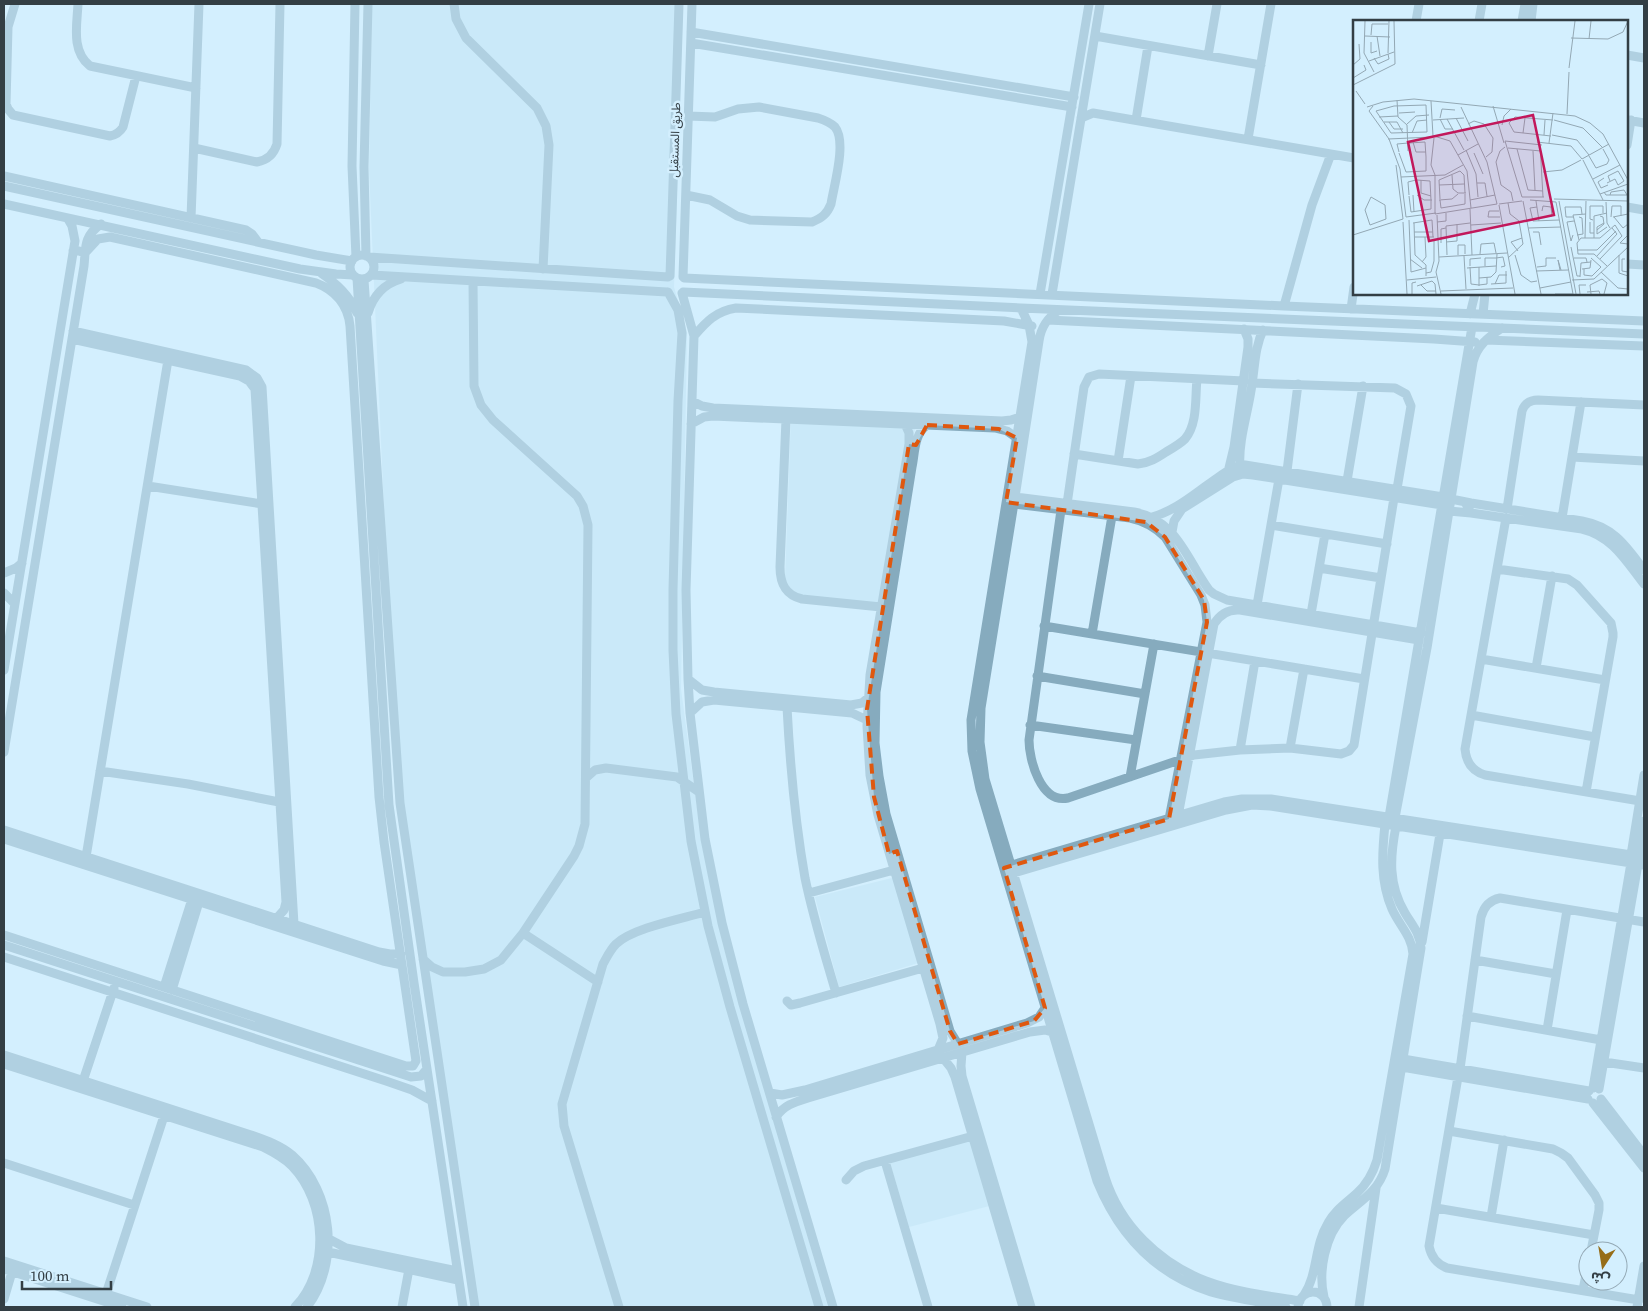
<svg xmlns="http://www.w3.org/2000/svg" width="1648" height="1311" font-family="'Source Serif 4','Noto Sans Arabic',serif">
  <rect width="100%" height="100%" fill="#d3effe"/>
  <path fill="#bee3f4" d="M372 4H683L674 287 687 332 681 689 702 845 723 945 828 1307H471L397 803 369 170Z
    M791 416 916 422 886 604 798 595 789 587 785 579Z
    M900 876 925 961 839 987 815 897Z
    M977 1136 997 1204 909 1227 890 1163Z"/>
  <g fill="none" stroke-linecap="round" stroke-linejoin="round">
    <path stroke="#86abbe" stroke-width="9" d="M15 4 8 27 6 104 8 109 13 115 110 136C116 135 120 132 123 127L136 76
      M78 4C77 25 71 51 90 66L196 88
      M355 4 352 166 356 257
      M454 4 456 19 466 38 537 108 546 126 549 145 543 269
      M1416 21 1419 4
      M1479 21 1482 4
      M1522 21 1525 4
      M1531 21 1533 4
      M691 32 1074 97
      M1095 36 1261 65
      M691 43 1072 107
      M1627 55 1644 58
      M1208 56 1217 4
      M1081 118 1093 113 1354 158
      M1136 120 1148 46
      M1627 120 1644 123
      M1248 139 1271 4
      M1627 145 1631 120
      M194 148 257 162C268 160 274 154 277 144L280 4
      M4 176 246 230 252 234 258 242
      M4 186 316 255 352 261
      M686 195 710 200 737 216 750 220 812 222C822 218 827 214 831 204 834 185 847 142 835 127 830 122 824 120 818 118L759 107 738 109 715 117 688 116
      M4 204 300 269 336 274 353 275
      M1627 207 1644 210
      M191 218 199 4
      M350 267a12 12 0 1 1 24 0a12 12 0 1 1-24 0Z
      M366 256 364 167 368 4
      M369 257 668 277
      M1627 264 1644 265
      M321 273C337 284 349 295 357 313
      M372 275 667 292
      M670 276 679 4
      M683 277 692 4
      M357 278 389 805 414 983 463 1307
      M684 278 1284 306 1644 321
      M364 280 400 803 475 1307
      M668 292 678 310 682 333 678 401 673 590V650L676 714 691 841 708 926 730 1007 819 1307
      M683 292 1021 308 1644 334
      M682 293 694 336 686 590 688 679 690 713 705 839 722 923 743 1004 833 1307
      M1040 294 1089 4
      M1052 294 1100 4
      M1284 306 1312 205 1331 154
      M1021 308 1029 325 1032 342 971 720 972 751 980 789 1097 1181C1119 1235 1155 1274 1211 1292 1236 1299 1261 1302 1286 1307
      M1351 309 1354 287
      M1059 310C1047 318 1041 327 1039 341L1015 497 981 708 980 742 985 779 1105 1177C1120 1225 1159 1263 1206 1281 1235 1292 1268 1296 1300 1301
      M368 313C373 296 384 284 401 279
      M1470 314 1475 294
      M1483 314 1485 294
      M1048 320 1434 339 1475 342
      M73 331 246 370 257 378 262 387 294 924
      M694 336C706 322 716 311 736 308L1004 321 1032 326
      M72 339 240 376 249 381 255 389 286 902 284 910 276 919
      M1486 340 1644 346
      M1252 383 1395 388 1406 394 1411 406 1397 489
      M692 401 702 406 713 408 1002 421 1011 420 1020 417
      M786 419 780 567C780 583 785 595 802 599L881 607
      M691 424 704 417 713 416 995 428 1007 431 1017 438
      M905 424 909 433V444L870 675 867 726 870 775 878 815 940 1024 943 1038 938 1050
      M927 425C914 434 915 453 912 467L876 692 875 743 879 776 886 814 950 1031 958 1044
      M1074 454 1138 464C1149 463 1157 458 1166 452 1173 448 1180 444 1185 439 1198 424 1195 397 1197 379
      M1572 457 1644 461
      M1118 461 1131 376
      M1240 466C1238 440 1249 410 1252 384 1255 365 1255 347 1263 330
      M1287 471 1298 384
      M1228 472 1234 447 1248 347V339L1244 329
      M1347 481 1363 386
      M148 486 262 504
      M1015 497 1134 512C1177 520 1186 558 1209 590L1214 594 1227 600 1421 633
      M1451 499 1471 503 1582 521C1614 527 1626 546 1644 570
      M1465 502 1471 513 1582 529C1612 536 1626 561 1644 584
      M1014 504 1130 518C1145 521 1155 527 1165 537L1201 595 1205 605 1207 622 1169 819
      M1067 504 1084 387 1089 377 1099 374 1244 381
      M1507 509 1522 411C1525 403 1530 400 1538 400L1644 405
      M1061 510 1029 740C1029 760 1041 804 1068 798L1194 755 1240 750 1290 748 1341 754 1349 751 1354 745 1394 498
      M1449 511 1471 513
      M1152 517C1175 511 1194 494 1213 481 1223 474 1232 466 1245 465L1443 497
      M1506 518 1465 749C1466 762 1472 771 1485 775L1640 801
      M1562 518 1581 402
      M1271 525 1387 544
      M1172 532 1174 521 1182 509 1233 477 1243 474 1253 475 1442 505
      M1319 568 1381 578
      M1497 569 1568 579 1577 585 1611 623 1613 633V637L1586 792
      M4 573 16 568 22 563
      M4 593 15 604
      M1257 605 1279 479
      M1311 614 1325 534
      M1044 626 1364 679
      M1092 634 1112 516
      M1481 659 1605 680
      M1536 668 1552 576
      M4 670 75 241 72 226 68 219
      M1037 676 1145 694
      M688 679 702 690 714 692 851 705 862 703 868 698
      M787 707C790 765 795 821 805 878 813 917 825 955 836 993
      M690 713 702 702 714 700 852 713 867 720
      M1471 715 1595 737
      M1030 725 1136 740
      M1290 748 1304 669
      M1240 750 1255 661
      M4 752 84 266C86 247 83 237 101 224
      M100 771 188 784 279 802
      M1130 777 1154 644
      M586 778 595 770 606 768 677 777 699 792
      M1178 816 1214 624C1220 614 1228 609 1240 610L1419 640
      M1389 817 1472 327
      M1395 818 1427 648 1473 362C1477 346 1488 337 1502 328
      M4 830 379 952 390 954H401
      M4 839 383 961 402 965
      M1631 855 1644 775
      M1638 856 1644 821
      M86 857 168 360
      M1012 865 1224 802 1242 799H1271L1644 857
      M1014 873 1226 810 1252 805 1270 806 1644 865
      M809 893 894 870
      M523 933 598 982
      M4 935 406 1066H413L416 1061 384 842 379 797 350 326C348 305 335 290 316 283L110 237 98 239 85 253 79 251H73
      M1422 942 1440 834
      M4 945 411 1077 421 1076 427 1069
      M4 957 386 1081 412 1090 432 1101
      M423 959 432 967 443 972H465L484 969 501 960 523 933 574 856 579 846 585 824 588 525 583 506 577 496 493 420 481 405 474 386 473 281
      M1475 960 1556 974
      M164 987 192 899
      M172 990 199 902
      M787 1001 791 1005 800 1003 923 968
      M1467 1016 1601 1040
      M1547 1030 1567 910
      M962 1052 961 1066 962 1076 1031 1307
      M4 1055 251 1135C265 1140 280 1145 292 1155 334 1192 340 1264 307 1307
      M943 1058 951 1068 955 1077 1023 1307
      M1403 1059 1589 1091
      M1604 1062 1644 1068
      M4 1064 263 1147C273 1152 283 1157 292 1166 327 1202 330 1271 295 1307
      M1402 1067 1588 1099
      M1460 1069 1481 917C1484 906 1490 900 1500 898L1644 922
      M1458 1077 1429 1246C1431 1257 1437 1264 1447 1268L1639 1300
      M83 1081 114 988
      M1593 1088 1631 863
      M1599 1089 1638 864
      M770 1093 782 1095 805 1090 1027 1023 1039 1017 1045 1008
      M1601 1099 1644 1155
      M1593 1103 1644 1168
      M776 1117C784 1105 795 1102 808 1098L1030 1032 1045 1030 1052 1032
      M1449 1131 1553 1149 1561 1153 1568 1158 1595 1195 1599 1203V1210L1591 1251
      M885 1161 928 1307
      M4 1163 134 1205
      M846 1180 854 1171 864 1166 973 1136
      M1436 1208 1594 1235
      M1491 1217 1504 1140
      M329 1239 346 1248 457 1271
      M328 1252 458 1280
      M4 1261 147 1307
      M4 1269 122 1307
      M1583 1290 1588 1265
      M106 1294 164 1116
      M1304 1295C1318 1274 1314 1246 1328 1223 1335 1210 1346 1203 1357 1193 1367 1184 1373 1173 1377 1160L1413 954C1412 936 1399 925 1392 909 1380 881 1382 854 1385 824
      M1324 1297C1318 1272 1325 1235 1344 1216 1360 1201 1378 1192 1385 1169L1421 948C1420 933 1412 925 1405 913 1388 885 1390 857 1396 826
      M4 1299 12 1272
      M402 1307 409 1269
      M619 1307 564 1126 562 1104 603 964C607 957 610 950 616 944 633 928 681 919 705 912
      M1298 1307C1300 1287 1326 1287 1327 1307
      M1359 1307 1376 1188
      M1637 1307 1644 1266"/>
  </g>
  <path d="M0 0H1648V1311H0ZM927 425 999 429 1017 438 1006 502 1146 522 1165 537 1204 600 1207 622 1169 819 1004 868 1045 1008 1034 1021 958 1044 950 1031 897 851 889 854 874 797 867 709 909 444 916 445Z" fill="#d3effe" fill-opacity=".55" fill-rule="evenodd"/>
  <path fill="none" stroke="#df580f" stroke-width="4" stroke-dasharray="10 6" stroke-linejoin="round" d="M927 425 999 429 1017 438 1006 502 1146 522 1165 537 1204 600 1207 622 1169 819 1004 868 1045 1008 1034 1021 958 1044 950 1031 897 851 889 854 874 797 867 709 909 444 916 445Z"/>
  <g text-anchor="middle" stroke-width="5" stroke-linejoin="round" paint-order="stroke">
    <g font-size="12" fill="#333e44" stroke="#d3effe">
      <text transform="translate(675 140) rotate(-88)" y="4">طريق المستقبل</text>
    </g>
  </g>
  <g transform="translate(1353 20)">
    <rect width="275" height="275" fill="#d3effe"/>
    <path fill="none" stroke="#93a8b4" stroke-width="1" d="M12 1 11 33 21 52M18 15 19 4H35M12 16 37 17M24 16 27 36M218 18 255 19 270 12 275 1M236 19 238 1M18 22V33L24 31M35 33 36 1M21 38 25 44 36 39 35 34M16 41 41 32M0 45 7 39 6 24M216 48 222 1M0 58 13 50 11 45M0 65 42 44 41 1M3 71 12 84M44 80 45 97 54 105 55 131M78 81 80 116M73 85 74 112 38 113 23 91 41 86ZM20 86 16 91 36 119 47 149 53 197 83 193M140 86 151 123M14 87 30 82 61 79 222 96 237 103 250 114 275 160M46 93 62 92M214 94 216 52M26 97 45 96M87 98 89 89 102 90M103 98 115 121M87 99 92 109H100M94 99 111 130M80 100 111 98M201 100 230 108 250 128M31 102H44L50 113M36 102 41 109H50M54 104 63 96 76 95M115 104 121 101 131 104 140 118 139 132 133 137M149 105 151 96 158 89M59 113 64 101 74 100M170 113 172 98M191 115 192 100M199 115 224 120 236 135M81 116 97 121 114 151 118 188M198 116 161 112 156 103 162 97 200 100M81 118 78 145 82 155M35 119 79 117M60 122 63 132H73M184 122 218 126 229 139M56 123 72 122 73 137M196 123 200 93M187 124 190 177M189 125 152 121 169 177H191M152 127 147 131 143 142 148 165 158 172 160 181M155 128 188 131M164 129 175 170 190 171M113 130 123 154 125 177M180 131 182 170M46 132 44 124 55 123M46 133 53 152 73 151V137M121 133 130 154M105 135 125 124M236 136 243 148 254 144 256 140 250 129M229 139 256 124M230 140 250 180M43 145 50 199M190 152 209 150 228 140M99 155 100 169 105 173H113M48 157 92 155 110 145M251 158 245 162 248 168 255 165M240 159 267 145M64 160 77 161 78 180M68 160V173L78 176M257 161 255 156 265 151 271 161 265 165M124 163H132L134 176M254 163 262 159 265 165M86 165 111 164M251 172 253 175H275M247 174 275 164M56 175 55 162 63 160M60 175 61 192M64 175 71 180H79M257 175 258 172 271 170 274 175M56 176 58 192 78 189V180M18 177 32 185 33 199 17 205 12 190ZM87 179 86 160 107 151 111 155 112 173M201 179 275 181M86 180 99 179 105 174M87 180 88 188 100 186M117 180 142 175M177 180 203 182 220 274M170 181 188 274M183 181 186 201M206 181 223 274M253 182 254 203 257 208M155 183 157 194 166 201 170 224 155 238M146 184 169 181M146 185 162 274M100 186 112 184V174M184 187 177 188 180 201 206 200M117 189 119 235M146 191H136L135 197H147M189 191 190 186 198 187 199 196H195M82 194 144 184 134 142 108 87M82 194V155M84 195 86 241 83 252 88 274M220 197H213L212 187H228L229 194M258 197 259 186H268V196M260 197 275 194M261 197 270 208 275 204M56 200 58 252 73 248M240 200 237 199V186H250V193M50 202 54 274M84 202 93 201V193M237 202V213H241M60 203 79 200 80 217M61 203 62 235 73 245V256M251 203 244 207V214L254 207M118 205 148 203M175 208 208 207M244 210 251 204 250 197 247 196M61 212H80M180 212H186L188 225M0 215 50 199M220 215 218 221 214 202 221 201M224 215 230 214 229 198 226 197M275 215 267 223 275 224M61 217H81M232 218 233 181M241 218V196L254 193M226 220 220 195 233 194M93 222 104 221V204M88 223V209L93 208M218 227 224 256H227M225 230H244L263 211M165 231 158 222 169 218M127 234 128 224 141 223 143 233M94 235 93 206 117 203M105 235V225H112V234M162 235 168 255 178 262 184 261M266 235V253L275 256M111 236 113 269M244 236 264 214 259 208M86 237 154 233M143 238 150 237 152 246 148 247M221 238H233L234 242M57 239 69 248M247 239 269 216 262 205 247 218H228L224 223 225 234H241L254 246M272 239H269V251L275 252M69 242 73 237 72 217M117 246V239L128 238M132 246V238H143M117 247 118 264 126 265M126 247V266M184 247 193 246V238H203M114 248 143 246M229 249 237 248 238 240M231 249V255L239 256 248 247 238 238M207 250 205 240 208 250M183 251 215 250M248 252 265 268 275 269M73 253 78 252 81 241V221M227 257 228 243 238 242M126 258 138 257 143 252 144 234M54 260 83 257M219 260 241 259 275 227M138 264 153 263V251M142 264 146 255H154M68 265 74 271H83M126 265 134 264V257M64 266 79 261 82 264 83 274M187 268 218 262M88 271 160 268M234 272 246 271 247 274M59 274V263L63 262M202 274H220M227 274 226 265H233M238 274 237 265 249 259 254 263 251 274"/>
    <path fill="#c2185b" fill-opacity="0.15" stroke="#c2185b" stroke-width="2.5" d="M180 95 201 195 76 221 55 122Z"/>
    <rect width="275" height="275" fill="none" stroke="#333e44" stroke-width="2.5"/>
  </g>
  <rect width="1648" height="1311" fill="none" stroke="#333e44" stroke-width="10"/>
  <g transform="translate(1603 1266) rotate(192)"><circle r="24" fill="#d3effe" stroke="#93a8b4"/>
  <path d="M0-4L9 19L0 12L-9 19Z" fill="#966d18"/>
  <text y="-8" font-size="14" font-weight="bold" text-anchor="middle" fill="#333e44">ش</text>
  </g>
  <path d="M22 1281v8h89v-8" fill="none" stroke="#333e44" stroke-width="2.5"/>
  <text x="30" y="1281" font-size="15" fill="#333e44" stroke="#d3effe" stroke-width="4" paint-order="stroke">100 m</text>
</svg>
